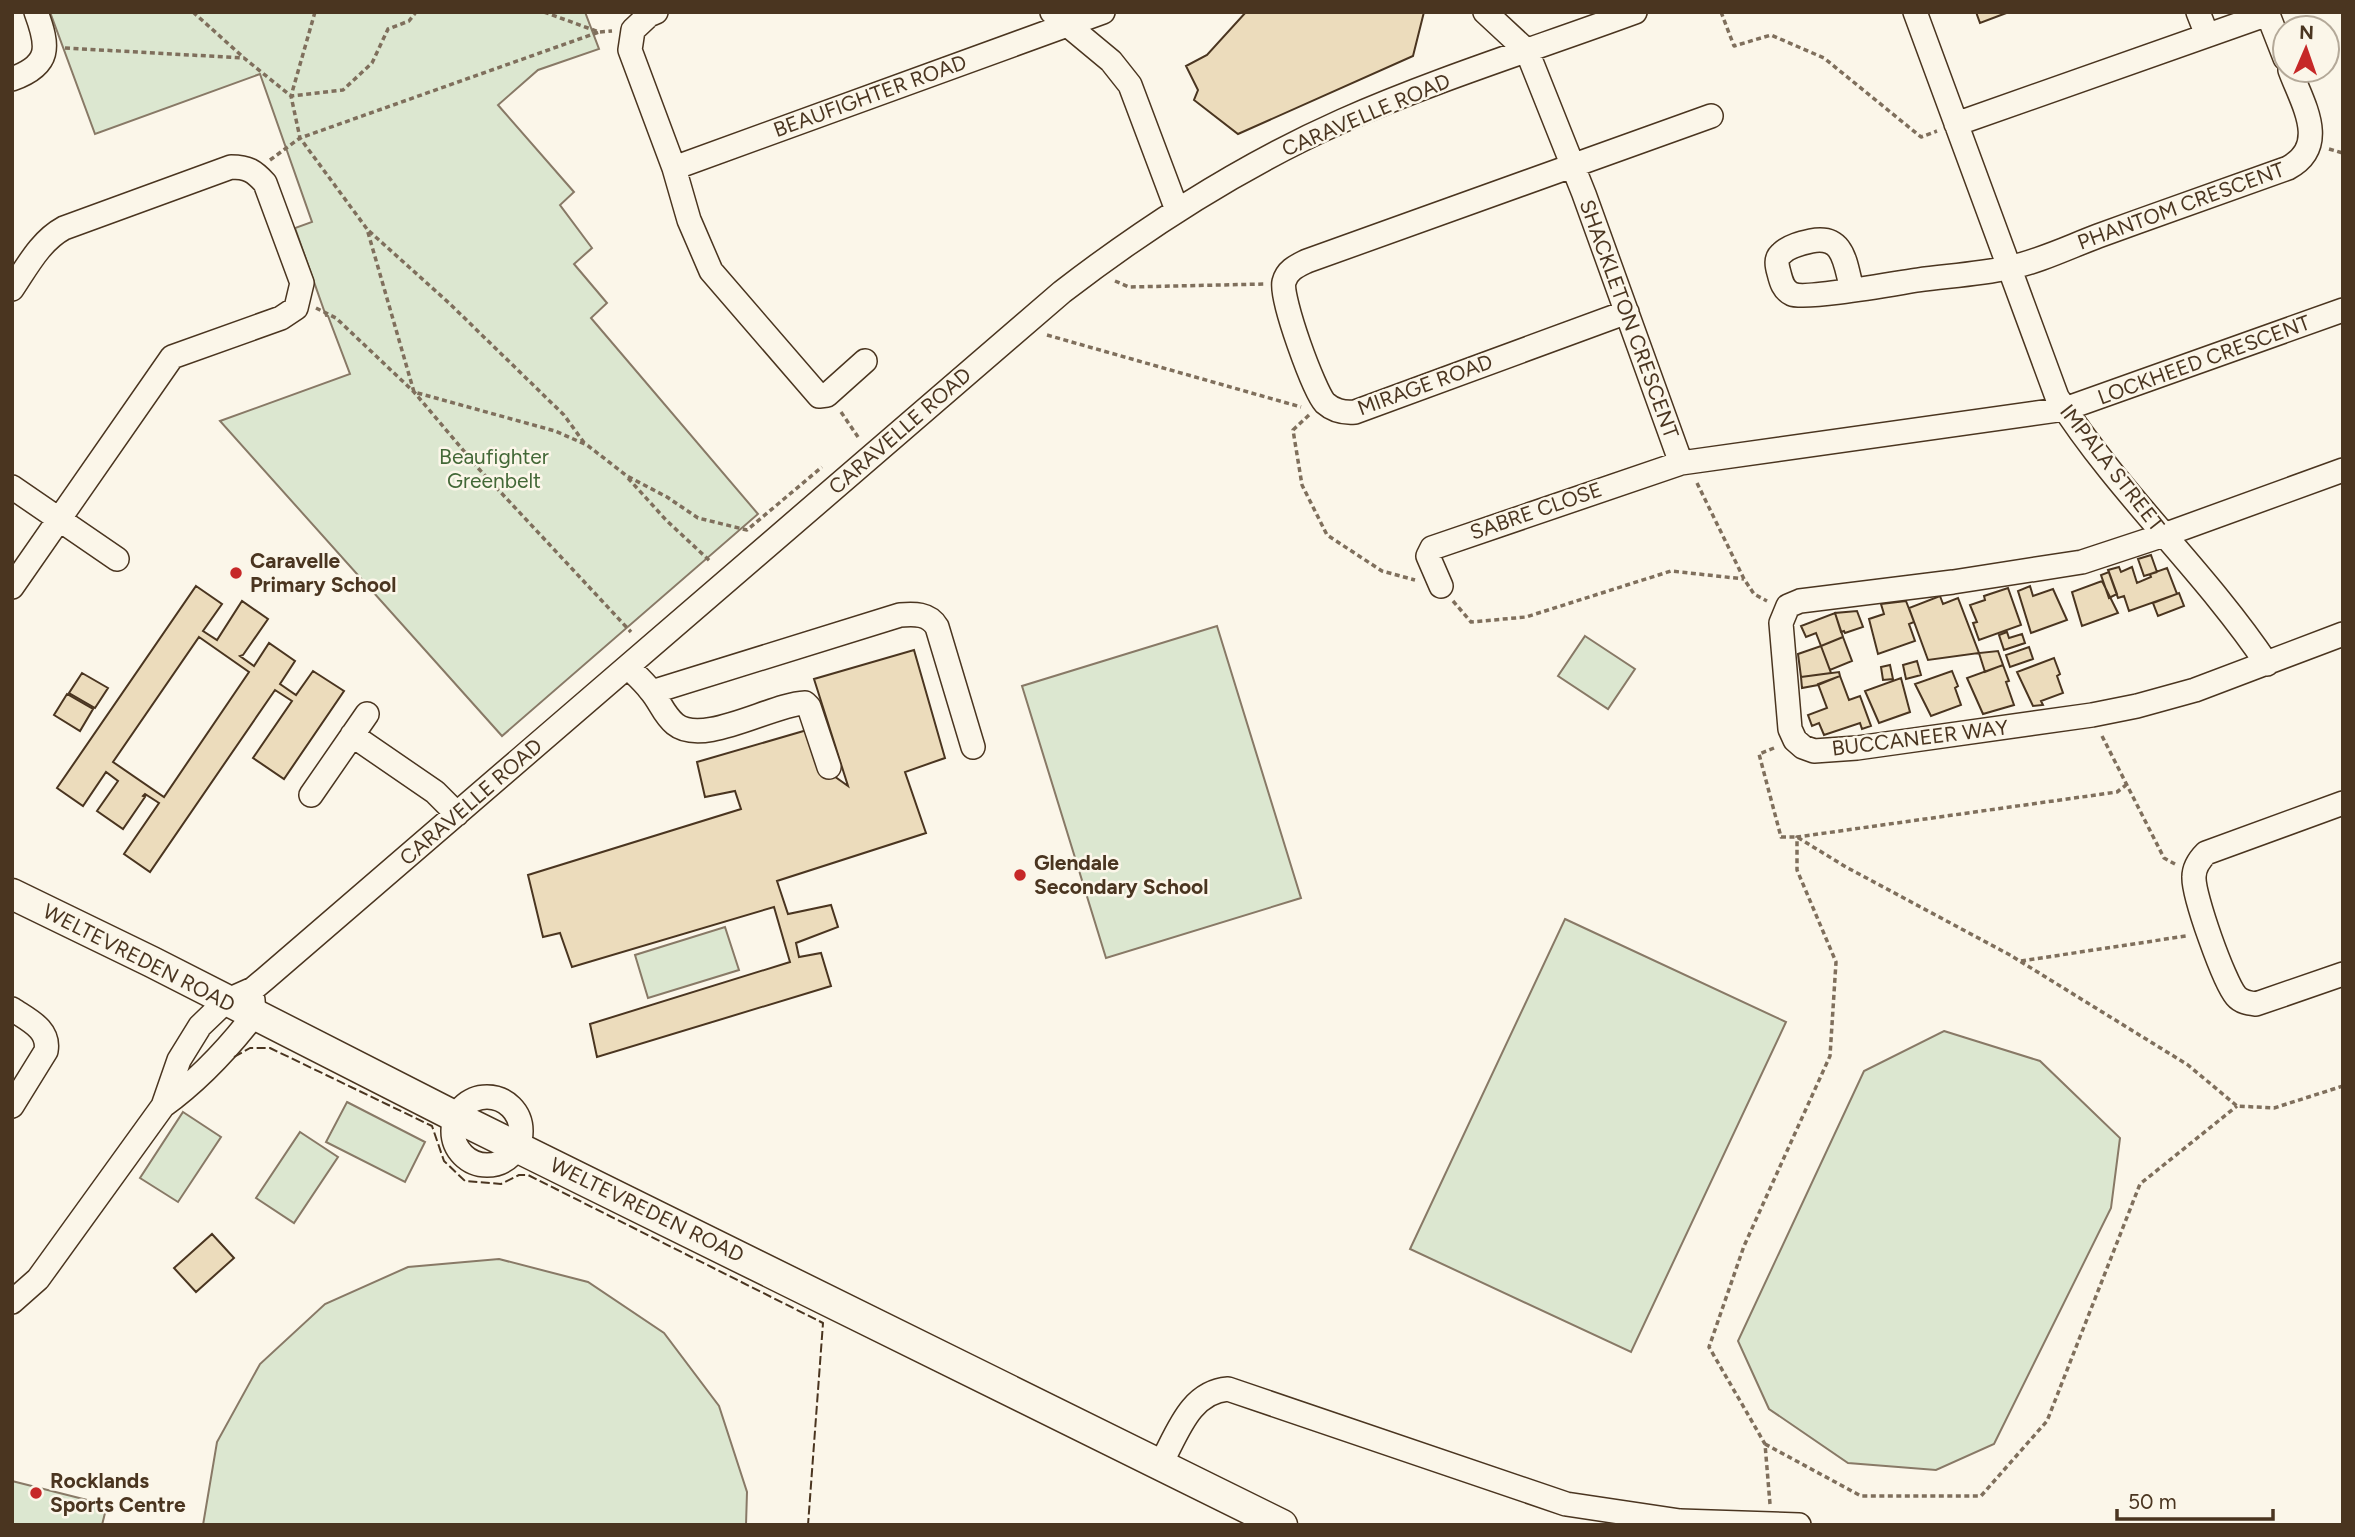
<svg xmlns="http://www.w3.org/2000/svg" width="2355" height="1537" font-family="Figtree,sans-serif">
  <rect width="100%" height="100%" fill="#fbf6e9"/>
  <path fill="#dce7d0" stroke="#887966" stroke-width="2" d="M50 12H585L599 49 538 70 498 105 574 192 560 205 592 248 574 264 607 303 591 318 758 514 502 736 220 421 350 374 328 316H326L295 228 312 222 260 74 95 134Z
    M1217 626 1301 898 1106 958 1022 686Z
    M1585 636 1635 669 1608 709 1558 676Z
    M1565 919 1786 1022 1631 1352 1410 1249Z
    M725 927 739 970 648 998 635 955Z
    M1944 1031 2040 1061 2120 1138 2111 1208 1994 1444 1936 1470 1848 1463 1769 1409 1738 1341 1864 1071Z
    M347 1102 425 1142 405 1182 326 1142Z
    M183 1112 221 1137 178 1202 140 1178Z
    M300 1132 338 1157 294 1223 256 1198Z
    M499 1259 588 1282 664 1333 719 1406 747 1492 746 1525H203L217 1442 260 1364 325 1304 408 1267Z
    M12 1481 107 1505 102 1525H12Z"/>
  <path fill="#ecdcbc" stroke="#4a3520" stroke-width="2" fill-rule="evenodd" d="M1246 12H1424L1413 56 1238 134 1194 100 1198 90 1186 66 1207 55Z
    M1976 12H2009L1980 23Z
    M2151 555 2157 572 2144 576 2138 559Z
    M2119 567 2121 572 2132 567 2137 583 2151 577 2150 574 2167 568 2177 594 2129 611 2124 596 2118 598 2108 570Z
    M2109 572 2117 594 2109 598 2101 575Z
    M2102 581 2118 613 2082 626 2072 592Z
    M196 586 222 604 203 631 217 640 242 601 268 619 243 655 240 656 254 666 269 643 295 661 280 684 296 695 313 671 344 691 284 779 253 758 292 701 275 690 150 872 124 854 159 803 145 794 143 796 145 797 123 829 97 811 118 781 106 772 83 806 57 788ZM199 637 249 672 164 797 113 762Z
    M2030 586 2033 596 2053 589 2067 620 2031 633 2018 591Z
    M2008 588 2021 625 1979 640 1973 623 1977 622 1970 605 1985 600 1984 596Z
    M2179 593 2184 606 2158 616 2153 603Z
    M1940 596 1943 604 1958 598 1979 653 1928 660 1909 608Z
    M1906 601 1914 622 1909 624 1915 641 1878 654 1869 619 1884 614 1881 604Z
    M1857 611 1863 627 1845 633 1844 631 1841 632 1835 613Z
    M1835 613 1843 637 1821 646 1816 633 1806 637 1801 626Z
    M2007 632 2009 638 2022 634 2025 643 2004 650 1999 635Z
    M1843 637 1852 661 1830 670 1821 646Z
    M1821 646 1831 673 1801 677 1798 654Z
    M2029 647 2033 659 2010 667 2006 655Z
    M914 650 945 758 905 772 926 833 777 881 788 914 831 905 838 927 796 943 799 957 821 953 831 986 597 1057 590 1024 790 962 774 907 572 967 560 933 543 937 528 875 741 809 735 791 705 797 697 762 807 730 820 766 848 786 814 679Z
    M1998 651 2003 665 1985 672 1979 653Z
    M2054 658 2060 674 2057 676 2063 693 2041 701 2043 705 2033 706 2017 672Z
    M1917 661 1921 675 1906 679 1903 665Z
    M1890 665 1893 679 1883 680 1881 667Z
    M2003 665 2009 681 2006 682 2014 705 1983 714 1967 678Z
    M1952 671 1958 686 1955 688 1961 705 1931 716 1915 684Z
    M1839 672 1840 676 1818 685 1802 688 1801 677Z
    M82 673 108 688 95 708 69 693Z
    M1840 676 1849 700 1860 696 1871 726 1862 729 1860 723 1824 735 1819 723 1812 726 1808 715 1827 708 1818 684Z
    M1901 678 1910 712 1879 723 1865 691Z
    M67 694 93 709 80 731 54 715Z
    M212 1234 234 1258 196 1292 174 1268Z"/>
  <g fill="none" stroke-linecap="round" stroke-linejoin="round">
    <g stroke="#4a3520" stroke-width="26">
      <path id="minor" d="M656 12 649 15 633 30 630 50 674 168 689 220 711 271 819 396 827 395 865 361
        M1052 12 1111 61 1130 85 1177 210
        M1485 12 1527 51 1584 194 1681 463
        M1915 12 2057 397C2118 493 2204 570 2267 664
        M2198 12 2207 35
        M2267 12 2285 58
        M12 79C51 65 49 47 36 12
        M1956 124 2268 14
        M674 168 1103 12
        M12 289C27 267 40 241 64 228L231 167C248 167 254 171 265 183L302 283 296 308 281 318 172 357 12 587
        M1852 289C1845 265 1845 234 1811 241 1802 243 1789 246 1782 253 1775 258 1777 266 1779 273 1781 281 1783 290 1792 294 1805 300 1898 283 1918 280 1948 276 1978 274 2008 268 2038 262 2069 247 2098 236 2161 213 2224 191 2288 168 2330 145 2302 103 2290 70
        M1627 312 1355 412C1343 413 1334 411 1325 403 1314 391 1280 298 1284 282 1287 270 1297 266 1307 261L1711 116
        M2343 470 2164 535 2082 562 1953 582 1800 601 1788 606 1781 623 1790 729 1795 740 1803 747 1814 751 1857 748 2092 715 2137 706 2195 690 2343 634
        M12 487 117 559
        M1441 586 1428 556 1432 548 1681 463 2065 409 2343 310
        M628 667C635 674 644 682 650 690 660 701 663 714 675 724 703 747 772 704 805 703L809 707 829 767
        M652 692 900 615C914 614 929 613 937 627L973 747
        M352 735 435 792 457 814
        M311 795 367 714
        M2343 803 2206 853C2200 859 2194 867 2194 877 2193 895 2224 982 2236 996 2241 1002 2248 1003 2256 1004L2343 974
        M12 1009C28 1020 50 1029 46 1051L12 1106
        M453 1131a34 34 0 1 1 68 0a34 34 0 1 1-68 0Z
        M163 1106C199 1080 227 1050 254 1015L253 1000
        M12 1302 38 1279 163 1106 179 1060 200 1026 226 1001 253 989 265 979 1062 292C1149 225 1241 166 1342 121 1437 79 1537 48 1635 12
        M1160 1465C1177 1435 1189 1392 1228 1389L1566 1504 1680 1521 1799 1525"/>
    </g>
    <g stroke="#4a3520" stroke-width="33">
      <path id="major" d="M12 894 152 962 456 1117 1282 1525"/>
    </g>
    <path stroke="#7f6f5c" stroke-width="3.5" stroke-dasharray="5 3.5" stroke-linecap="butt" d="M193 12 243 57
      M315 12 291 96 300 138 367 229 414 392 555 431 587 445 627 476 667 497 698 518 747 530 822 467
      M544 12 599 32 612 31
      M1721 12 1734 46 1771 35 1824 58 1921 137 1937 131
      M65 48 244 58 291 96 343 90 372 63 388 29 409 21 416 12
      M2329 149 2343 153
      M270 160 300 138 599 32
      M369 231 449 303 564 415 585 444
      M1115 281 1129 287 1264 284
      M316 308 336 318 414 392 479 469 631 632
      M1047 335 1301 407
      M841 412 858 437
      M1309 415 1293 430 1302 485 1327 535 1382 571 1415 580
      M628 478 666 520 711 562
      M1697 483 1744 579 1754 594 1767 601
      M1453 601 1471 622 1526 617 1671 571 1744 579
      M2102 736 2164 858 2175 864
      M1774 748 1759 754 1781 837H1797L1846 867 2010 955 2188 1065 2237 1106 2274 1108 2343 1086
      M2021 961 2186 936
      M1765 1444 1861 1496H1981L2047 1421 2140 1184 2237 1106
      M1770 1504 1765 1444 1709 1347 1744 1246 1830 1056 1836 962 1797 870V837L2117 792 2126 785"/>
    <use href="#minor" stroke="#fbf6e9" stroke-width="23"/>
    <use href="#major" stroke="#fbf6e9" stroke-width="30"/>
    <path stroke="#4a3520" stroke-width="2" stroke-dasharray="9 3.5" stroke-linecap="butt" d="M234 1057 250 1048H270L432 1126 444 1161 465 1181 501 1184 519 1175H528L823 1323 808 1525"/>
  </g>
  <g fill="#c62828" stroke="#fbf6e9" stroke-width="2.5">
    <circle cx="236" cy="573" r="7"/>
    <circle cx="1020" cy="875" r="7"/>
    <circle cx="36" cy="1493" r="7"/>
  </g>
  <g text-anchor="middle" stroke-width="5" stroke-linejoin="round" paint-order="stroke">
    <g font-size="21" fill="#4a3520" stroke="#fbf6e9">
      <text transform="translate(870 96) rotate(-20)" y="7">BEAUFIGHTER ROAD</text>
      <text transform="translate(1366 115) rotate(-23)" y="7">CARAVELLE ROAD</text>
      <text transform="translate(2181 206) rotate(-20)" y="7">PHANTOM CRESCENT</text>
      <text transform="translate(1629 319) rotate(70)" y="7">SHACKLETON CRESCENT</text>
      <text transform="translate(2204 360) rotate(-20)" y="7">LOCKHEED CRESCENT</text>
      <text transform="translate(1425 385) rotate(-20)" y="7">MIRAGE ROAD</text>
      <text transform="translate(900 431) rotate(-41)" y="7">CARAVELLE ROAD</text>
      <text transform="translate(2112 468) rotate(52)" y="7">IMPALA STREET</text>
      <text transform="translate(1536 511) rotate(-19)" y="7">SABRE CLOSE</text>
      <text transform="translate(1920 738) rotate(-7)" y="7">BUCCANEER WAY</text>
      <text transform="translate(471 802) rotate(-41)" y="7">CARAVELLE ROAD</text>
      <text transform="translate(139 958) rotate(27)" y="7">WELTEVREDEN ROAD</text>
      <text transform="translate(647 1210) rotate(26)" y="7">WELTEVREDEN ROAD</text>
    </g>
    <g font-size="21" fill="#436837" stroke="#fbf6e9">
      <text x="494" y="464">Beaufighter<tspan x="494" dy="24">Greenbelt</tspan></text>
    </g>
    <g font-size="21" font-weight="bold" fill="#4a3520" stroke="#fbf6e9" text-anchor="start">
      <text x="250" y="568">Caravelle<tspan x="250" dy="24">Primary School</tspan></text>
      <text x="1034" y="870">Glendale<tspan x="1034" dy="24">Secondary School</tspan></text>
      <text x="50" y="1488">Rocklands<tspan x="50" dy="24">Sports Centre</tspan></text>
    </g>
  </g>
  <rect width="2355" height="1537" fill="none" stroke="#4a3520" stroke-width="28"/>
  <g transform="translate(2306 49) rotate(2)"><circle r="33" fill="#fbf6e9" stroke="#b4a999" stroke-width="2"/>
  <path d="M0-5L12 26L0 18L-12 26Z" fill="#c62828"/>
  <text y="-10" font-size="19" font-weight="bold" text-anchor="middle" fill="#4a3520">N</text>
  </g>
  <path d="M2117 1509v10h156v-10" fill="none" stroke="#4a3520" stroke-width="3.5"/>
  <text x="2128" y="1509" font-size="21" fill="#4a3520" stroke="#fbf6e9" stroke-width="5" paint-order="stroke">50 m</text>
</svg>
